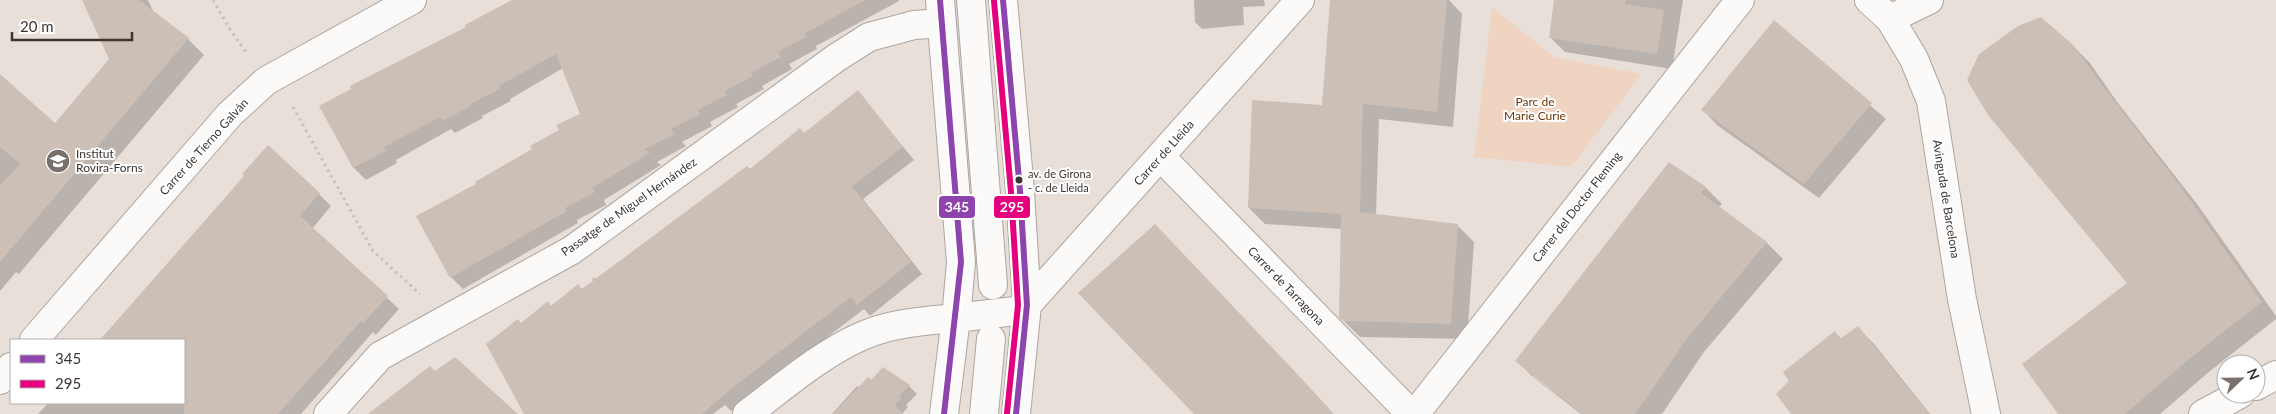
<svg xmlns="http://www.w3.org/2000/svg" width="2276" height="414" font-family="Lato,sans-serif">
  <rect width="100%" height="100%" fill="#e9dfd9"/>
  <path fill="#efd4c2" d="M1492 7 1554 57 1642 74 1571 167 1474 157Z"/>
  <path fill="#0003" fill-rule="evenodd" d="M83 0H148L154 13 188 39 204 55 19 274 16 272 0 291V76L55 125 111 59Z
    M514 0H898L899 1 816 46 817 49 789 64 792 69 762 86 764 89 736 104 738 107 710 122 712 126 682 142 686 146 657 162 661 165 604 200 606 205 577 220 578 223 463 289 451 277 478 184 533 150 582 114 563 68 510 99 511 101 482 116 483 118 455 133 451 129 396 160 397 163 366 180 354 168 321 107 352 90 351 87 467 28Z
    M1194 0H1264L1265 6 1243 7 1244 25 1202 29 1195 22Z
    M1332 0H1449L1462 14 1453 127 1379 119 1376 215 1457 225 1474 242 1467 339 1360 337 1340 317 1342 229 1265 224 1249 208 1324 106Z
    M1555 0H1683L1672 69 1565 52 1550 37Z
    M1774 22 1886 119 1819 198 1717 125 1703 110Z
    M2074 47 2090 63 2117 102 2197 204 2276 316V319L2210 371 2160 414H2059L2129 284Z
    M858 92 914 160 863 199 922 274 870 316 864 309 731 411 725 405 713 414H525L521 324 548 303 552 307 583 291 750 170 804 134Z
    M1669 164 1706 188 1722 204 1718 208 1767 243 1783 259 1704 352 1662 414H1581L1533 377 1517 361ZM1533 373 1560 397 1533 376Z
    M246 176 319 194 331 206 312 229 399 309 376 335 373 332 301 414H38L48 403H184V340H100Z
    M1858 328 1874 344 1930 414H1793L1835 333 1842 339Z
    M871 381 909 386 917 394 906 405 908 407 902 414H832L857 386 860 388Z"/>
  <path fill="#cbbfb6" d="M82 0H139L189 38 0 262V186L20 164 0 147V74L55 123 109 59Z
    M512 0H865L804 34 806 37 778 52 781 57 751 73 753 76 725 91 727 95 698 110 700 114 671 129 675 134 645 149 650 153 592 188 595 192 565 208 567 211 450 278 416 216 476 184 475 182 532 149 530 146 559 130 556 125 580 114 556 54 499 86 500 89 470 104 471 106 442 121 440 117 384 147 386 151 353 168 319 106 351 89 350 86 466 27 465 25Z
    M1330 0H1447L1437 112 1363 104 1360 212 1458 224 1451 324 1343 321 1339 318 1341 214 1248 208 1252 100 1322 105Z
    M1554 0H1625V4L1664 10 1657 54 1549 38Z
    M2041 17 2074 46 2102 85 2181 187 2262 302 2194 355 2125 414H2058L2022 364 2127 283 1988 115 1967 80 1979 54 2018 26Z
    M1774 20 1872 103 1804 184 1701 110Z
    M858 90 903 147 852 186 911 262 857 305 851 297 736 385 702 414H524L486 344 518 319 521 323 548 301 551 306 578 284 582 289 747 166 750 169 800 128 804 133Z
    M268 145 320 193 300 216 388 296 363 323 361 321 278 414H184V340H100L244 176 242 174Z
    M1669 162 1706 187 1701 193 1767 242 1689 336 1635 414H1582L1515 361Z
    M1155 224 1300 377 1334 414H1194L1078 293Z
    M1858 326 1929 414H1791L1776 394 1789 381 1783 372 1835 331 1840 339Z
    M455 357 518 414H368L430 366 435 371Z
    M883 367 910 385 899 396 901 398 895 405 903 414H833L868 377 871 380Z"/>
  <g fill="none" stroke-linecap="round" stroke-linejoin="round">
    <g stroke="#aca5a0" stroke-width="30">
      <path id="pedestrian" d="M971 0 993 285
        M984 414 991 339"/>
    </g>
    <g stroke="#aca5a0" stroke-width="30">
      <path id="minor" d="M1890 19 1929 0
        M1161 157 1411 414
        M1027 305 1300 0
        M34 340 230 114 266 81 412 0
        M0 380 11 367
        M2256 386 2276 375
        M328 414 380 356 572 250 836 58 869 37 914 25 942 23
        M747 414C783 387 821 354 862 336 891 323 925 321 956 318
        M1415 414 1740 0
        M2203 414 2240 394"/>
    </g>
    <g stroke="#aca5a0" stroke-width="30">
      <path id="tertiary" d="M1869 0 1890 19 1914 59 1931 101 1962 299 1986 414"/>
    </g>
    <g stroke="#aca5a0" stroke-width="30">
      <path id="secondary" d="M940 0 961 262 956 318 944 414
        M1003 0 1020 191 1027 305 1016 414
        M956 318 1015 311 1027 305"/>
    </g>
    <path stroke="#c5c1c0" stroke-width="3" stroke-dasharray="2.5 4" stroke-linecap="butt" d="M213 0 231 31 246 52
      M293 107 373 251 420 294
      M593 278 696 414"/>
    <use href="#pedestrian" stroke="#fcfaf9" stroke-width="28"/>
    <use href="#minor" stroke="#fcfaf9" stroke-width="28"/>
    <use href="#tertiary" stroke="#fcfaf9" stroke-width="28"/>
    <use href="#secondary" stroke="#fcfaf9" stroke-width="28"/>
    <g stroke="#fff" stroke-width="10">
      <path id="bus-1" d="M940 0 961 262 944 414
        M1003 0 1020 191 1027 305 1016 414"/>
    </g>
    <g stroke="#fff" stroke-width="10">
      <path id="bus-2" d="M994 1 1011 192 1018 305 1007 413"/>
    </g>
    <use href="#bus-1" stroke="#8e44ad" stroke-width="6"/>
    <use href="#bus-2" stroke="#e5007d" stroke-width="6"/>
  </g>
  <defs>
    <g id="school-disc" transform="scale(1.25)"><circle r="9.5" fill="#79706c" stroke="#fff"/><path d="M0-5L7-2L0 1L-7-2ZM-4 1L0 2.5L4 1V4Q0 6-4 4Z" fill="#fff"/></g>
  </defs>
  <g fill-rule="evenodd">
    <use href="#school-disc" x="58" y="161"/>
  </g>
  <circle fill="#3c3531" stroke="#fff" stroke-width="2" cx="1019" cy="180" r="4.5"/>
  <g text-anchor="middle" stroke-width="4" stroke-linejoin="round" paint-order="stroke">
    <g font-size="11" fill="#3c3531" stroke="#fff" text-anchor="start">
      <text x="1028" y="178">av. de Girona<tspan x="1028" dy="14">- c. de Lleida</tspan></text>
    </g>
    <g font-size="12" fill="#6c3705" stroke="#fff">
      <text x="1535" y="106">Parc de<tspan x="1535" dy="14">Marie Curie</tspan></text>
    </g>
    <g font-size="12" fill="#3c3531" stroke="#fff">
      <text transform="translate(204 147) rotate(-48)" y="4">Carrer de Tierno Galván</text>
      <text transform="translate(1164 153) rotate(-48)" y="4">Carrer de Lleida</text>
      <text transform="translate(1946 199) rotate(81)" y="4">Avinguda de Barcelona</text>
      <text transform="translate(629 207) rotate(-35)" y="4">Passatge de Miguel Hernández</text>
      <text transform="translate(1577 207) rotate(-52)" y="4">Carrer del Doctor Fleming</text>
      <text transform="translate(1286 286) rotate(46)" y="4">Carrer de Tarragona</text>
    </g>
    <g font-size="12" fill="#3c3531" stroke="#fff" text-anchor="start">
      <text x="76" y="158">Institut<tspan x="76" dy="14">Rovira-Forns</tspan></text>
    </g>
  </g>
  <g stroke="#fff" stroke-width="2">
    <rect x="993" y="195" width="38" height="24" rx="5" fill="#e5007d"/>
    <rect x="938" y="195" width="38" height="24" rx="5" fill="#8e44ad"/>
  </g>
  <g font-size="14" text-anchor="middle" font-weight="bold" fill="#fff">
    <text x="1012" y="212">295</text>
    <text x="957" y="212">345</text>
  </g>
  <rect x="10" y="339" width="175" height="65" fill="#ffffff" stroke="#b1aead"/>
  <rect x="20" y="355" width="25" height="8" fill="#8e44ad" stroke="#b1aead"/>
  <text x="55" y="364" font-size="15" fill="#3c3531">345</text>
  <rect x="20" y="380" width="25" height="8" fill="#e5007d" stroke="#b1aead"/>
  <text x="55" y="389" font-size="15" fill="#3c3531">295</text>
  <g transform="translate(2241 379) rotate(68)"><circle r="24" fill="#ffffff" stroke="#b1aead"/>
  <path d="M0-4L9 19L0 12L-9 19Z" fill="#79706c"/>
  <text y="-8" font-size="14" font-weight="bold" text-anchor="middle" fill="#3c3531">N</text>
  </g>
  <path d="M12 32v8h120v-8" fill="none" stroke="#3c3531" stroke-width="2.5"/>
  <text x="20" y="32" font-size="15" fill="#3c3531" stroke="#ffffff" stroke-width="4" paint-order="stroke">20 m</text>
</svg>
